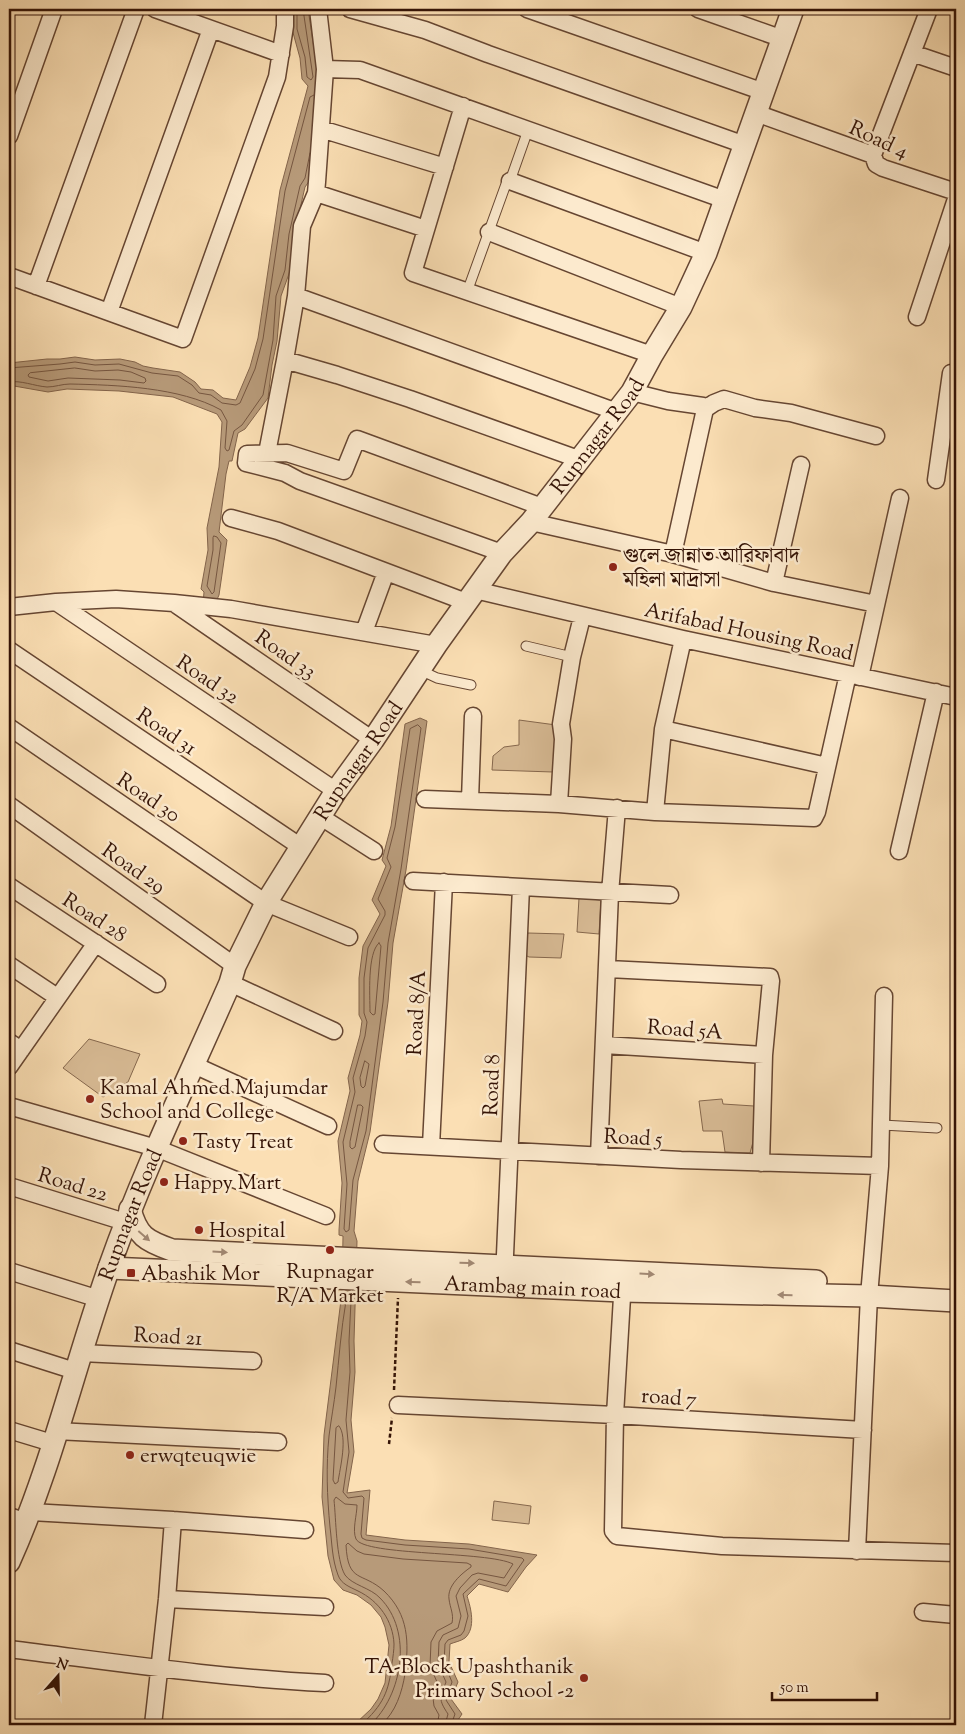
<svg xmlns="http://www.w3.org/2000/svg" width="965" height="1734" font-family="'Sorts Mill Goudy','Noto Serif Bengali',serif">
  <rect width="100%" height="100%" fill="#fbdfb4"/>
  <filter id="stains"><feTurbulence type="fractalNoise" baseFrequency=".004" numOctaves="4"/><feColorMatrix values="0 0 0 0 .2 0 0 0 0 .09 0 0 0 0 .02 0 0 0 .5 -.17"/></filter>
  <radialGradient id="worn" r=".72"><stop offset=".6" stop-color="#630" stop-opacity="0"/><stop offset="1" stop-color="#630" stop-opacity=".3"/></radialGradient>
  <path fill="#d9bc96" stroke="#86684e" d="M519 720 556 725 553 772 492 770 493 756 504 747 519 745Z
    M579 898 601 900 599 934 577 932Z
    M528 933 564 934 561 958 529 957 525 955V943Z
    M89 1039 140 1054 128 1082 103 1097 63 1068Z
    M722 1099 723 1104 754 1106 753 1142 750 1153 725 1152 722 1131H703L699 1101Z
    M494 1501 531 1506 529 1524 492 1520Z"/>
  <path fill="#b79a79" stroke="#83644b" d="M292 9H308L320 87 310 180 305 187 294 235 290 271 281 296 277 341 272 365 268 398 245 429 238 433 232 461H229L226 474 219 532 227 540 219 595 215 604H203L204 592 201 589 208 550 207 528 219 467 222 422 217 414 173 397 119 391 67 389 48 392 14 386 9 387V363L47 359H60L75 357 95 360 120 359 135 362 143 366 153 368 180 372 195 382 201 389 213 390 223 398 236 400 250 367 258 338 280 190 308 86 302 79 300 58 292 29Z
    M420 718 427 721 406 870 393 943 388 1002 370 1132 358 1181 354 1231 357 1241 354 1341 355 1372 351 1420 354 1452 347 1493 370 1490 366 1535 405 1540 469 1544 537 1555 526 1567 508 1592 479 1584 467 1596C471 1608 476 1628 465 1638 461 1641 455 1642 450 1644L449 1662 458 1682 451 1699 462 1714 456 1723 446 1725H354L371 1709 378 1699 385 1683 389 1645 385 1627 381 1617 371 1605 357 1595 343 1590 334 1580 328 1556 322 1497 324 1435 342 1292 343 1236 339 1235V1230L342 1183 338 1141 350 1091 348 1078 360 1035 362 1021 359 1015V978L363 946 380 914 372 900 386 866 382 860 391 826 405 724Z"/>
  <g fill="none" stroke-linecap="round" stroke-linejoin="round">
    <path stroke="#765640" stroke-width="1" d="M297 9V29L305 57 307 77 311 80 313 77 303 9
      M9 368 60 364 75 362 95 365 119 364 152 373 178 376 192 385 199 393 211 395 222 403 236 405 240 403 255 369 263 339 285 191 310 97 314 95
      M75 368 95 371 118 370 131 372 145 378 146 381 144 383 120 380 68 378 48 381 29 377 28 375 30 373Z
      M9 382C21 380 34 386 47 387 55 387 62 384 70 384 116 385 180 387 221 410L227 421 225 448 227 451 229 450 234 431 242 425 263 395 273 340 276 296 285 270 289 234 300 186 305 178 310 153
      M214 536 217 537 221 543 214 592 212 594 207 586 213 550V538Z
      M418 725 421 728 401 869 388 943 383 1002 366 1131 353 1180 349 1230 346 1232 344 1229 347 1184 343 1142 355 1092 353 1078 365 1036 367 1022 364 1013V978L368 948 385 915V911L378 899 391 867 387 858 395 827 410 729Z
      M379 943 381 946 375 1014 373 1015 370 1012C370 996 367 953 379 943Z
      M365 1061 369 1064 365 1086 363 1088 361 1086 360 1078Z
      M358 1105H361L363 1107 355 1147 352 1149 350 1147V1142Z
      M339 1426C348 1437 340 1468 338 1482L335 1484 333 1480 336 1428Z
      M361 1725C383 1705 389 1692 392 1663 393 1657 394 1650 394 1644 393 1621 379 1601 358 1591 350 1587 341 1584 338 1575 332 1559 332 1543 330 1527 327 1496 326 1466 329 1436 331 1420 334 1404 336 1387 339 1358 341 1330 346 1301L348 1299 351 1301 349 1341 350 1372 346 1420 349 1452 343 1492 348 1498 362 1496 364 1498 361 1534 362 1538 366 1540 405 1545 469 1549 522 1558 524 1560 506 1586 479 1579 463 1594 468 1616 464 1631 461 1635 448 1640 445 1644 444 1663 452 1682 446 1700 455 1714 451 1725
      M370 1725C403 1695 413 1631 380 1598 371 1588 352 1585 345 1575 336 1560 336 1518 334 1500L336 1497 345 1504 357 1505C357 1515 352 1530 356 1539 364 1556 488 1551 513 1564L504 1578 478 1573 472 1575 460 1588 456 1596 461 1616 458 1628 443 1635 439 1642 438 1664 446 1682C440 1698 438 1699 448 1714L445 1725
      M381 1725C396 1712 402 1692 405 1674 409 1642 409 1615 384 1591 362 1571 348 1584 346 1545L348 1543 357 1551 364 1554 403 1559 467 1563 471 1565V1567C461 1574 447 1586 449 1599 450 1608 454 1614 452 1623L437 1631 431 1642 430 1666 437 1682 433 1698 434 1706 439 1715 437 1725"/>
    <g stroke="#664632" stroke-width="11">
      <path id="service" d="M467 292 506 184 510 181 528 130
        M526 646 572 657
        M420 670 437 678 471 685
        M882 1125 937 1128"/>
    </g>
    <g stroke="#664632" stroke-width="19">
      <path id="minor" d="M155 9 281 54
        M350 9 425 30 488 54 745 145
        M527 9 764 92
        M698 9 783 39
        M912 53 956 68
        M325 69 360 70 725 200
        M463 106 413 273 652 355
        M756 113 873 155 876 164 883 168 956 192
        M321 129 445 167
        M9 136 54 9
        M873 155 929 9
        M510 181 706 253
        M316 193 426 229
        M489 232 681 307
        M9 276 183 339 277 77 285 26V9
        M36 286 136 9
        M296 296 617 412
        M109 312 211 29
        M917 317 956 199
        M285 360 337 375 410 399 581 460
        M632 392 668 401 703 406 705 409 673 554
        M705 409 714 403 724 399 755 408 791 413 876 436
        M267 453 285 360 296 296 302 226 316 193 317 182 325 69 318 9
        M936 480 951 373
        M231 518 278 531 466 602
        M531 522 673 554 774 583 876 604
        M502 553 300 481 285 473 246 463 247 454 287 453 344 471 357 439 542 507
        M774 583 801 465
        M475 590 683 639 956 697
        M56 602 336 791
        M175 604 373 740
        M9 607 56 602 116 599 174 603 231 609 436 645
        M364 632 386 572
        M9 650 301 847
        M860 677 900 498
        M9 727 266 903 349 937
        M663 729 827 766
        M425 799 559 804 655 812 814 818 817 812 848 674
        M470 800 473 716
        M559 804 563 739 561 724 572 657 582 617
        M9 805 235 966
        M655 812 663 729 683 639
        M321 817 374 851
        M899 851 936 692
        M413 881 670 895
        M9 886 157 984
        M9 965 57 997
        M608 969 770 977 771 981 764 1055 761 1163
        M230 983 334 1031
        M9 1042 21 1050
        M604 1045 764 1055
        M194 1065 328 1126
        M9 1067 96 943
        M9 1106 156 1148 326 1216
        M383 1144 681 1160 880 1166
        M431 1146 444 882
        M599 1156 610 893 617 808
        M9 1186 125 1222
        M9 1271 99 1299
        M504 1278 521 887
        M623 1280 615 1415 863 1430
        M9 1350 75 1371
        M81 1353 253 1361
        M398 1405 615 1415 613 1531 617 1536 722 1546 956 1553
        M9 1430 52 1443
        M56 1431 278 1442
        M31 1512 173 1520 305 1530
        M9 1516 27 1522
        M857 1551 869 1296 880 1166 884 996
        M167 1599 325 1607
        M923 1612 956 1615
        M9 1649C114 1662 219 1678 325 1683
        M153 1725 167 1599 173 1520"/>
    </g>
    <g stroke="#664632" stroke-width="24">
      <g id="tertiary">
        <path d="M130 1209C137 1236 146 1241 172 1250L816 1281"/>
        <path id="s1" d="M109 1268 622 1291 869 1296 956 1301"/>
        <path id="s2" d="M9 1562C52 1467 75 1363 110 1265 144 1169 189 1077 230 983L235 966 266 903 336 791 373 740 436 645 502 553 531 522 632 392 652 355 681 307 706 253 793 9"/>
      </g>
    </g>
    <path stroke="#341306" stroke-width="2.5" stroke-dasharray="4 2.5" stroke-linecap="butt" d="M394 1390 398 1298
      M389 1444 392 1418"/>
    <use href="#service" stroke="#fceace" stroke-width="9"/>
    <use href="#minor" stroke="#fceace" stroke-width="16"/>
    <use href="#tertiary" stroke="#fceace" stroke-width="21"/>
  </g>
  <defs><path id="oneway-solid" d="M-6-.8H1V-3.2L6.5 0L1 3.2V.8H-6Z" transform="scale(1.25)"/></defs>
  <g fill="#a28974">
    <use href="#oneway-solid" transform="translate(144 1236) rotate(41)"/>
    <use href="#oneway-solid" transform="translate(220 1252) rotate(3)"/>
    <use href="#oneway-solid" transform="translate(467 1263) rotate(2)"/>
    <use href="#oneway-solid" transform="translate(647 1274) rotate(3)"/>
    <use href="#oneway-solid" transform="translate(413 1282) rotate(-178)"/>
    <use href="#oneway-solid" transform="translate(785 1295) rotate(-179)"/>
  </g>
  <g fill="#8f2418" stroke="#fceace" stroke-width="2">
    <circle cx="613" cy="567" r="5"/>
    <circle cx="90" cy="1099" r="5"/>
    <circle cx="183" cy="1141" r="5"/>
    <circle cx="164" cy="1182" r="5"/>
    <circle cx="199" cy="1230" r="5"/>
    <circle cx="330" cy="1250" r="5"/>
    <rect x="126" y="1268" width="10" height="10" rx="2.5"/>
    <circle cx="130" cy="1455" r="5"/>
    <circle cx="584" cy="1678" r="5"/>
  </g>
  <g text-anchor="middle" stroke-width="5" stroke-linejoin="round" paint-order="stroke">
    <g font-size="21" fill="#341306" stroke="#fceace">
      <text transform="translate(879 139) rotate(25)" y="7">Road 4</text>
      <text dy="7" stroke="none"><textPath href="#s2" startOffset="1282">Rupnagar Road</textPath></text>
      <text transform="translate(749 631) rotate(12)" y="7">Arifabad Housing Road</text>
      <text transform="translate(286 654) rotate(35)" y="7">Road 33</text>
      <text transform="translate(208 679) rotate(34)" y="7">Road 32</text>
      <text transform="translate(167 731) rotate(34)" y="7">Road 31</text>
      <text dy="7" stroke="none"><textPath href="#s2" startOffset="878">Rupnagar Road</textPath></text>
      <text transform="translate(149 797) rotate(34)" y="7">Road 30</text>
      <text transform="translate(134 868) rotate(35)" y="7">Road 29</text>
      <text transform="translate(95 917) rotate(33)" y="7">Road 28</text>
      <text transform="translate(416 1013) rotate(-87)" y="7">Road 8/A</text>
      <text transform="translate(685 1029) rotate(4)" y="7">Road 5A</text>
      <text transform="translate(491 1085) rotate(-88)" y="7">Road 8</text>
      <text transform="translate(633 1137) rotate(3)" y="7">Road 5</text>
      <text transform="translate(73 1184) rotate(17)" y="7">Road 22</text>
      <text dy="7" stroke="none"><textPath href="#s2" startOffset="368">Rupnagar Road</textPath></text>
      <text dy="7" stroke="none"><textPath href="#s1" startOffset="424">Arambag main road</textPath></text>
      <text transform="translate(168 1336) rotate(3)" y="7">Road 21</text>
      <text transform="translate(669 1397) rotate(4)" y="7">road 7</text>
    </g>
    <g font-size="21" fill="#341306" stroke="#fceace" text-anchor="start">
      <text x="623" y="562">গুলে জান্নাত আরিফাবাদ<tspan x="623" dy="24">মহিলা মাদ্রাসা</tspan></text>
      <text x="100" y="1094">Kamal Ahmed Majumdar<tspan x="100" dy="24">School and College</tspan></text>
      <text x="193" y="1148">Tasty Treat</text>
      <text x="174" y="1189">Happy Mart</text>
      <text x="209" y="1237">Hospital</text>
      <text x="330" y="1278" text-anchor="middle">Rupnagar<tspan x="330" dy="24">R/A Market</tspan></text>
      <text x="141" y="1280">Abashik Mor</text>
      <text x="140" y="1462">erwqteuqwie</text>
      <text x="574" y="1673" text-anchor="end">TA-Block Upashthanik<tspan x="574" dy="24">Primary School -2</tspan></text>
    </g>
  </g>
  <rect width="965" height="1734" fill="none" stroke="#fbdfb4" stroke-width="30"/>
  <rect x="10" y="10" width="945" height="1714" fill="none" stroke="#341306" stroke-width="2.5"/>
  <rect x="15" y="15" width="935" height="1704" fill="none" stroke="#341306"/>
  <g transform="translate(58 1676) rotate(20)" stroke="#fceace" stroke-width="4" paint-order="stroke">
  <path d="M0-4L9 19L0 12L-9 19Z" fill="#341306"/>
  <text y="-8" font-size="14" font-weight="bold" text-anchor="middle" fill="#341306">N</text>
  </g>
  <path d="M772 1692v8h105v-8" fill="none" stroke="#341306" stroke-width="2.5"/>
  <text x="780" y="1692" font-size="15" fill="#341306" stroke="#fceace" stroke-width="4" paint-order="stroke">50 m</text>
  <rect width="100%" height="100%" filter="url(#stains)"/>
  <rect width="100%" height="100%" fill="url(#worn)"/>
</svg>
